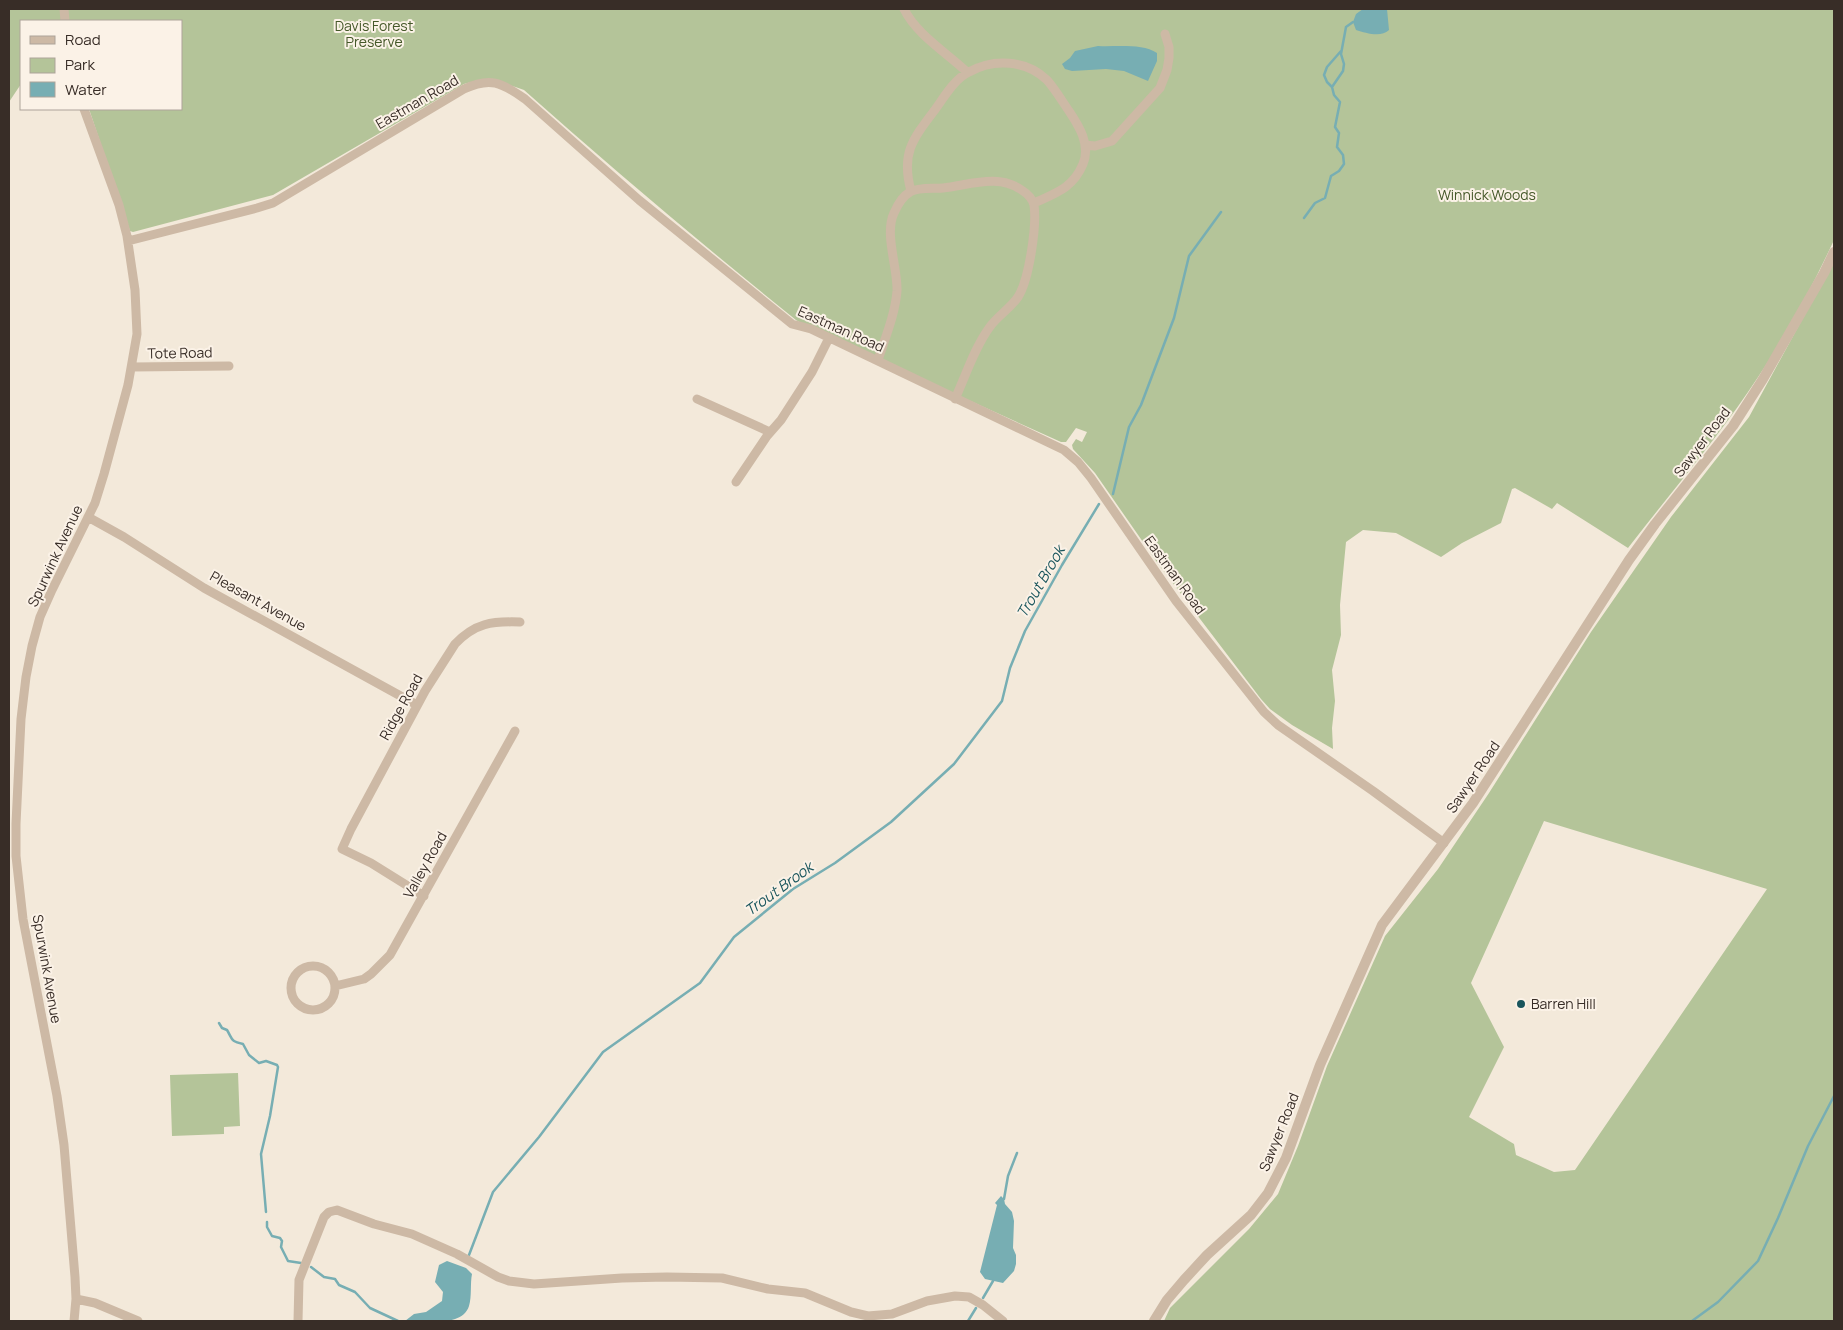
<svg xmlns="http://www.w3.org/2000/svg" width="1843" height="1330" font-family="Manrope,sans-serif">
  <rect width="100%" height="100%" fill="#f3e9da"/>
  <path fill="#b4c499" fill-rule="evenodd" d="M9 9H1834V240C1810 292 1781 344 1748 392 1711 446 1668 496 1628 548L1557 503 1552 509 1515 488 1512 489 1501 523 1462 543 1441 557 1396 533 1363 530 1346 542 1340 605 1341 635 1332 670 1335 701 1332 728 1333 749 1292 725 1270 709 1261 699 1159 565 1095 473 1073 449 1072 445 1076 439 1082 442 1087 432 1076 428 1066 442H1061L811 329 796 320C704 246 613 169 524 90 506 83 483 78 464 84L273 195 133 232 130 231 89 109H181V21H69V19L63 21H21V84L9 102Z
    M1834 261V1321H1164L1170 1308 1249 1229 1278 1194 1298 1146 1327 1066 1385 936 1438 869 1489 793 1591 632 1671 517 1749 417ZM1544 821 1767 889 1575 1170 1554 1172 1516 1155 1514 1144 1469 1117 1504 1047 1471 983Z
    M238 1073 240 1126 224 1127V1134L172 1136 170 1075Z"/>
  <path fill="#77aeb3" d="M1363 9H1387L1389 30C1381 38 1366 33 1356 30L1353 22 1356 14Z
    M1098 46C1116 47 1142 43 1157 53V61L1148 81 1124 71 1106 69 1072 71 1065 69 1062 64 1070 58 1075 51Z
    M1001 1196 1004 1199 1005 1204 1012 1212 1014 1221 1013 1248 1016 1255V1264L1014 1271 1003 1283 985 1279 980 1272 997 1205 995 1203Z
    M447 1261 466 1268 472 1274C470 1284 472 1296 469 1306 462 1328 423 1321 405 1321L414 1314 426 1312 442 1301 443 1292 435 1282 439 1265Z"/>
  <g fill="none" stroke-linecap="round" stroke-linejoin="round">
    <path stroke="#77aeb3" stroke-width="2.5" d="M1332 87 1327 82 1324 75 1327 67 1341 51
      M1304 218 1315 203 1325 198 1331 176 1339 171 1344 164 1343 155 1337 147 1339 133 1335 127 1340 102 1334 95 1332 87 1343 71 1344 64 1341 54 1346 27 1353 22
      M1113 494 1129 427 1141 405 1174 318 1189 256 1221 212
      M219 1023 222 1028 227 1030C233 1040 230 1041 243 1044L249 1055 259 1063 266 1061 277 1065 278 1067 270 1116 261 1154 266 1212
      M1004 1199 1008 1176 1017 1153
      M267 1222V1227L272 1236 280 1238 282 1241 281 1247 288 1261 301 1263
      M469 1255 493 1192 539 1137 603 1052 700 983 734 937 793 889 835 863 891 822 954 764 1002 701 1010 668 1025 631 1062 565 1099 504
      M311 1267 324 1277 335 1279 339 1285 355 1292 370 1308 398 1321
      M983 1298 993 1281
      M968 1321 976 1308
      M1692 1321 1718 1302 1758 1261 1778 1218 1808 1146 1834 1096"/>
    <path stroke="#cdb9a5" stroke-width="9" d="M64 9 65 21
      M904 9C917 35 946 52 967 72
      M1085 145 1095 146 1112 141 1160 88 1167 70 1169 58V47L1165 34
      M911 191C901 154 912 140 934 111 943 99 954 79 969 72 994 58 1026 60 1047 80 1055 89 1062 101 1069 111 1079 126 1091 145 1083 164 1073 188 1056 193 1034 203
      M128 241 257 208 273 203 464 89C490 77 501 82 525 99L639 200 792 324 811 329 1064 450 1078 462 1091 478 1176 601 1264 712 1278 725 1373 791 1444 843
      M878 360C885 338 895 315 897 291 898 268 884 234 894 213 897 206 903 196 910 192 918 187 934 189 943 188 970 185 999 173 1023 191 1028 194 1033 200 1034 205 1037 226 1029 280 1018 297 1010 309 997 316 989 328 974 349 966 375 955 399
      M132 367 229 366
      M697 399 770 432
      M736 482 767 436 781 420 812 372 829 338
      M88 517 124 537 204 588 417 705
      M424 896 371 863 342 849 351 829 425 691 455 644C475 623 492 621 520 622
      M291 988a22 22 0 1 1 44 0a22 22 0 1 1-44 0Z
      M335 986 364 979 371 974 390 955 515 731
      M76 1299 95 1303 138 1321
      M74 1321 76 1299 75 1277 64 1145 57 1096 23 919 16 856V824L21 719 26 677 32 646 40 617 52 590 95 503 104 474 128 385 137 334 135 290 127 236 119 205 84 109
      M298 1321 299 1280 324 1217 329 1212 337 1210 374 1224 412 1234 457 1254 498 1277 509 1281 534 1284 622 1278 667 1277 722 1278 768 1289 805 1293 851 1312 868 1316 892 1314 927 1301 955 1296 969 1297 983 1305 1003 1321"/>
    <path stroke="#cdb9a5" stroke-width="10" d="M1154 1321 1167 1300 1184 1280 1207 1255 1251 1215 1268 1193 1286 1158 1320 1065 1382 925 1473 803 1629 560 1655 524 1733 426 1763 379 1824 273 1834 252"/>
  </g>
  <circle fill="#19555c" stroke="#fbf2e7" stroke-width="2" cx="1521" cy="1004" r="5"/>
  <g text-anchor="middle" stroke-width="4" stroke-linejoin="round" paint-order="stroke">
    <g font-size="14" fill="#455829" stroke="#fbf2e7">
      <text x="374" y="31">Davis Forest<tspan x="374" dy="16">Preserve</tspan></text>
      <text x="1487" y="200">Winnick Woods</text>
    </g>
    <g font-size="14" fill="#382d27" stroke="#fbf2e7">
      <text transform="translate(417 102) rotate(-30)" y="5">Eastman Road</text>
      <text transform="translate(841 329) rotate(24)" y="5">Eastman Road</text>
      <text transform="translate(180 353) rotate(-1)" y="5">Tote Road</text>
      <text transform="translate(1702 442) rotate(-53)" y="5">Sawyer Road</text>
      <text transform="translate(55 556) rotate(-65)" y="5">Spurwink Avenue</text>
      <text transform="translate(1175 575) rotate(54)" y="5">Eastman Road</text>
      <text transform="translate(258 601) rotate(29)" y="5">Pleasant Avenue</text>
      <text transform="translate(401 707) rotate(-61)" y="5">Ridge Road</text>
      <text transform="translate(1473 777) rotate(-56)" y="5">Sawyer Road</text>
      <text transform="translate(425 865) rotate(-61)" y="5">Valley Road</text>
      <text transform="translate(47 969) rotate(80)" y="5">Spurwink Avenue</text>
      <text transform="translate(1279 1132) rotate(-68)" y="5">Sawyer Road</text>
    </g>
    <g font-size="14" fill="#382d27" stroke="#fbf2e7" text-anchor="start">
      <text x="1531" y="1009">Barren Hill</text>
    </g>
    <g font-size="15" font-style="italic" fill="#19555c" stroke="#fbf2e7">
      <text transform="translate(1041 582) rotate(-60)" y="5">Trout Brook</text>
      <text transform="translate(779 889) rotate(-36)" y="5">Trout Brook</text>
    </g>
  </g>
  <rect width="1843" height="1330" fill="none" stroke="#382d27" stroke-width="20"/>
  <rect x="20" y="20" width="162" height="90" fill="#fbf2e7" stroke="#ada39a"/>
  <rect x="30" y="36" width="25" height="8" fill="#cdb9a5" stroke="#ada39a"/>
  <text x="65" y="45" font-size="15" fill="#382d27">Road</text>
  <rect x="30" y="58" width="25" height="15" fill="#b4c499" stroke="#ada39a"/>
  <text x="65" y="70" font-size="15" fill="#382d27">Park</text>
  <rect x="30" y="82" width="25" height="15" fill="#77aeb3" stroke="#ada39a"/>
  <text x="65" y="95" font-size="15" fill="#382d27">Water</text>
</svg>
